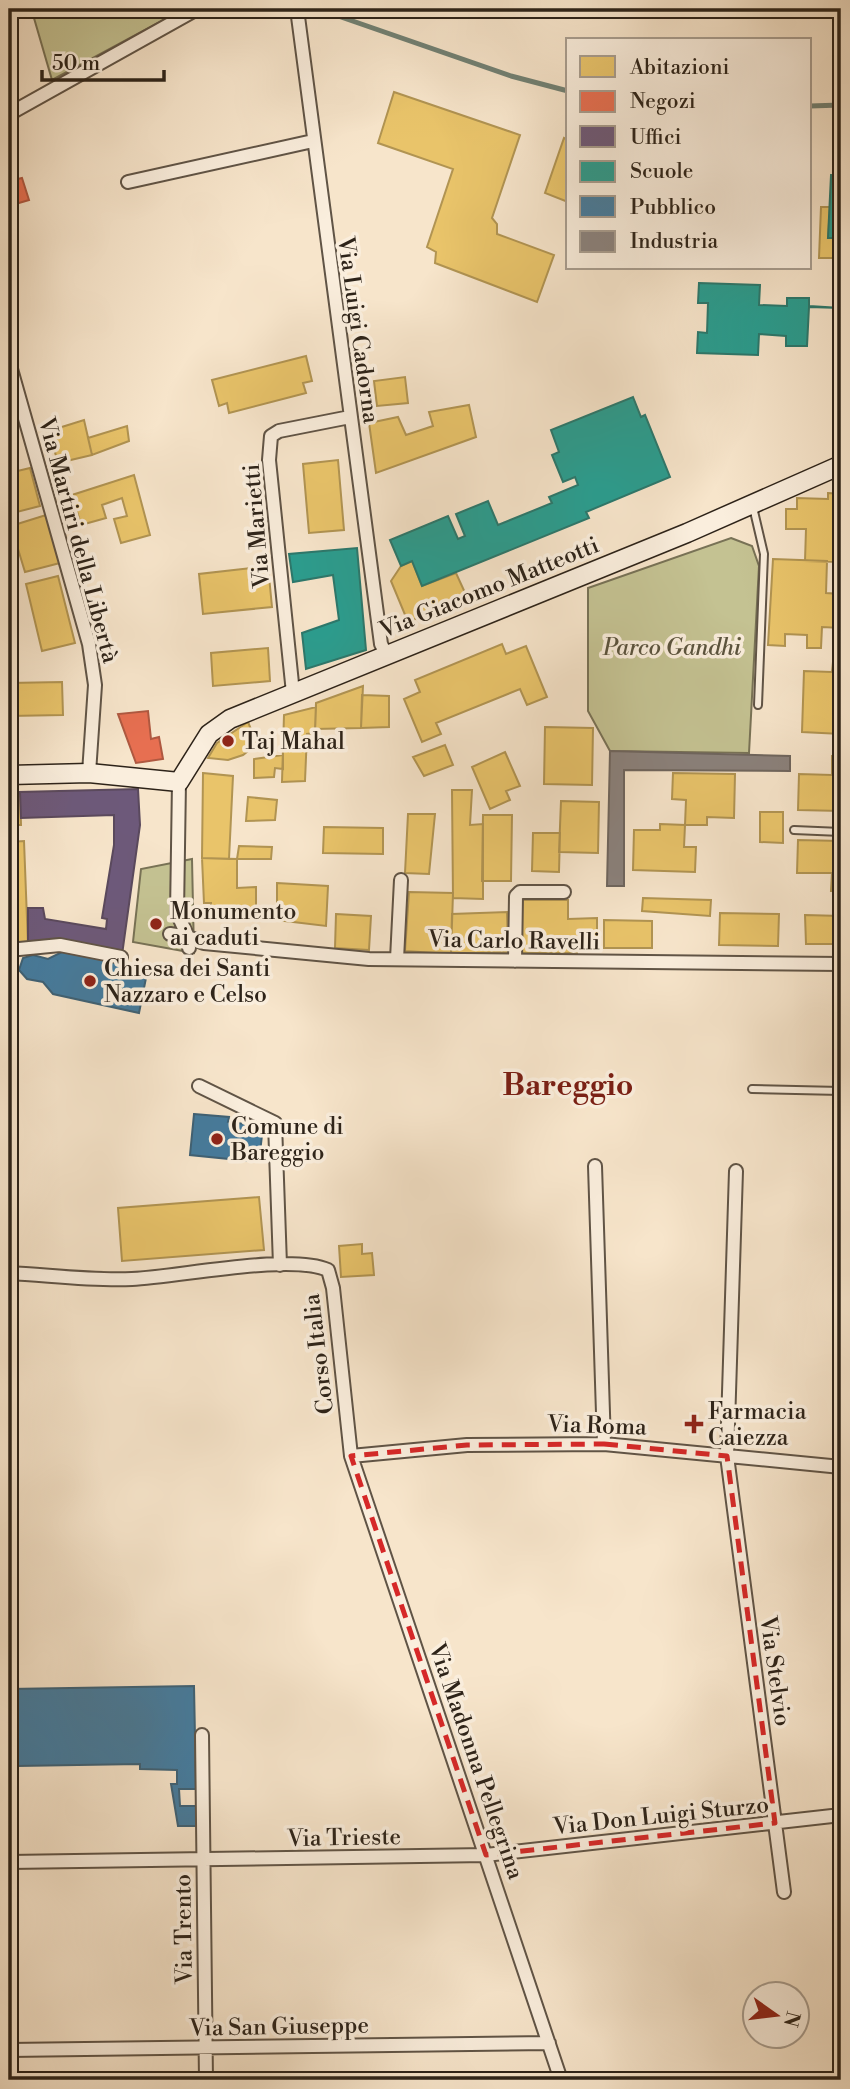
<svg xmlns="http://www.w3.org/2000/svg" width="850" height="2089" font-family="'Libre Bodoni',serif">
  <rect width="100%" height="100%" fill="#f7e5cb"/>
  <filter id="stains"><feTurbulence type="fractalNoise" baseFrequency=".00286" numOctaves="4"/><feColorMatrix values="0 0 0 0 .2 0 0 0 0 .09 0 0 0 0 .02 0 0 0 .5 -.17"/></filter>
  <radialGradient id="worn" r=".72"><stop offset=".6" stop-color="#630" stop-opacity="0"/><stop offset="1" stop-color="#630" stop-opacity=".3"/></radialGradient>
  <path fill="#c4c292" stroke="#787256" stroke-width="2" d="M118 9H184L52 80 34 18Z
    M731 538 752 546 759 566 749 753 610 751 588 711V588Z
    M192 859 194 953 133 942 141 869Z"/>
  <path fill="#e9c46a" stroke="#b19452" stroke-width="2" d="M394 92 520 135 492 218 497 224V234L554 255 537 302 435 263 436 252 427 247 453 169 378 143Z
    M564 138 568 140V202L545 193Z
    M821 207H830L828 238H841V258H819Z
    M306 356 312 381 303 383 306 393 229 413 227 403 219 406 212 380Z
    M405 377 408 403 377 406 374 381Z
    M469 405 476 437 376 473 369 423 398 417 406 435 433 426 429 412Z
    M84 420 92 455 58 463 49 431Z
    M127 426 129 441 92 455 88 438Z
    M9 429 15 454 9 455Z
    M338 460 344 530 309 533 303 464Z
    M30 468 40 506 9 514V473Z
    M134 475 150 535 121 543 114 519 127 516 122 498 102 505 106 518 81 525 72 495Z
    M828 493 841 494V562L805 561 806 529H786V509H797V498L828 499Z
    M46 515 60 563 25 572 11 526Z
    M773 559 827 561 826 593 841 594V628L822 627 821 648H807V635L785 634V646L768 645Z
    M412 561 422 586 456 573 467 597 408 622 391 581 401 566Z
    M268 566 272 607 203 614 199 574Z
    M58 576 75 643 42 651 26 584Z
    M502 644 506 654 526 646 547 697 527 705 520 689 436 723 441 734 422 742 404 699 420 692 415 680Z
    M268 648 270 681 213 686 211 653Z
    M833 662H841V734L802 732 804 671 832 672Z
    M62 682 63 715 9 716V683Z
    M363 686 361 728 315 729 316 703Z
    M362 695 389 696V727L361 728Z
    M316 707 315 733 307 734 305 781 282 782 284 715Z
    M248 722 257 744 243 755 228 760 208 758 217 743Z
    M545 727 593 728 592 785 544 784Z
    M445 745 453 765 424 776 413 757Z
    M505 752 520 786 506 791 510 800 490 809 472 767Z
    M283 755V769L275 768 274 777 254 778V759Z
    M832 756H841V811L798 810 799 774 832 775Z
    M203 773 233 776 229 859 202 858Z
    M673 773 735 774 734 818 707 817V825H685L686 800 672 799Z
    M452 790H472L470 825 483 824V899L453 898Z
    M20 792 21 825H9V793Z
    M248 797 277 800 275 820 246 821Z
    M561 801 599 802 598 853 559 852Z
    M760 812H783V843L760 842Z
    M408 814H435L429 874 405 873Z
    M483 815H512L511 881H482Z
    M660 824 685 825 684 847H696L695 872 633 870 634 830H660Z
    M324 827 383 828V854L323 853Z
    M533 833H560L559 872 532 871Z
    M798 840 841 841V891H831L832 873H797Z
    M24 841 28 945 9 947V842Z
    M239 846 272 847 271 859H237Z
    M202 858 237 859V888L256 887V917L211 916V903H204Z
    M277 883 328 886 326 926 277 920Z
    M409 892 453 893 451 954 405 951Z
    M643 898 711 900 710 916 642 911Z
    M519 900H568V919L597 918V940H577V953H519Z
    M507 912 508 952 451 954 452 914Z
    M720 913 779 914 778 946 719 945Z
    M336 914 371 916 369 950 335 948Z
    M805 915 841 916V944H806Z
    M604 920 652 921V948H604Z
    M259 1197 264 1250 122 1261 118 1208Z
    M362 1244V1254L372 1253 374 1275 341 1277 339 1246Z"/>
  <path fill="#e76f51" stroke="#af5840" stroke-width="2" d="M22 178 29 200 9 206V181Z
    M148 711 151 739 159 737 163 759 136 763 118 714Z"/>
  <path fill="#6d597a" stroke="#5a495d" stroke-width="2" d="M138 789 140 825 122 955 28 945V908H43L45 919 106 929 107 919 102 918 114 845V815L21 818 20 792Z"/>
  <path fill="#2a9d8f" stroke="#2b786c" stroke-width="2" d="M831 175 841 176V238H828Z
    M699 283 760 285 759 305 787 306V298H809V306L841 308 809 307 807 346H786V336L759 334 758 355 697 353 698 332 707 333 708 303H698Z
    M633 397 641 417 645 415 670 477 586 512 589 518 422 586 412 561 401 566 390 540 448 516 458 539 465 536 456 514 488 501 498 525 552 503 549 497 578 485 575 477 563 482 552 455 559 452 551 430Z
    M357 548 366 650 306 669 302 633 339 620 333 575 293 582 289 554Z"/>
  <path fill="#457b9d" stroke="#3e6175" stroke-width="2" d="M66 950 148 968 139 1013 53 994 43 982 27 979 19 970 23 958 33 955 48 959Z
    M194 1114 229 1117 228 1122 263 1126 259 1162 190 1155Z
    M194 1686 196 1789H179L180 1806H197V1826H178L171 1784H177V1770L140 1769V1764L16 1766 17 1797H10L9 1814V1689Z"/>
  <path fill="#8a817c" stroke="#6e655e" stroke-width="2" d="M610 751 790 756V771L624 770V886H607Z"/>
  <g fill="none" stroke-linecap="round" stroke-linejoin="round">
    <path stroke="#718174" stroke-width="5" d="M318 9 511 76 568 91
      M810 106 841 105"/>
    <g stroke="#605446" stroke-width="10">
      <path id="lane" d="M753 507 764 554 758 705
        M794 830 841 832
        M752 1089 841 1091"/>
    </g>
    <g stroke="#605446" stroke-width="16">
      <path id="street" d="M297 9 381 644 387 656
        M9 114 197 9
        M128 182 313 141
        M9 362 89 644 95 685 89 773
        M293 693 269 460 271 436 279 431 350 417
        M179 782 177 913 188 937 204 943 369 959 841 964
        M170 934 188 937 189 948
        M9 950 60 945 121 957
        M397 959 401 880
        M515 961 516 896 520 892H564
        M199 1086 275 1123 280 1265
        M595 1166 604 1444
        M736 1171 727 1456 784 1892
        M9 1273C49 1275 91 1281 132 1279 179 1277 289 1253 328 1270L333 1288 351 1456 561 2080
        M351 1456 467 1445 604 1444 841 1467
        M202 1735 206 2080
        M9 1862 486 1855 841 1815
        M9 2050 549 2043"/>
    </g>
    <g stroke="#2d2319" stroke-width="21">
      <path id="secondary" d="M9 775 89 773 179 782 209 734 230 719 687 533 841 465"/>
    </g>
    <use href="#lane" stroke="#faeedd" stroke-width="6"/>
    <use href="#street" stroke="#faeedd" stroke-width="12"/>
    <use href="#secondary" stroke="#faeedd" stroke-width="18"/>
  </g>
  <path fill="none" stroke="#d62828" stroke-width="5" stroke-dasharray="14 9" stroke-linejoin="round" d="M604 1444 727 1456 775 1823 486 1855 351 1456 467 1445Z"/>
  <g fill="#8f2418" stroke="#faeedd" stroke-width="2.5">
    <circle cx="228" cy="741" r="7"/>
    <circle cx="156" cy="924" r="7"/>
    <circle cx="90" cy="981" r="7"/>
    <circle cx="217" cy="1139" r="7"/>
    <path d="M690.5 1413.5h7v7h7v7h-7v7h-7v-7h-7v-7h7z"/>
  </g>
  <g text-anchor="middle" stroke-width="7" stroke-linejoin="round" paint-order="stroke">
    <g font-size="23" fill="#2d2319" stroke="#faeedd">
      <text transform="translate(359 330) rotate(82)" y="8">Via Luigi Cadorna</text>
      <text transform="translate(256 526) rotate(-95)" y="8">Via Marietti</text>
      <text transform="translate(79 540) rotate(75)" y="8">Via Martiri della Libertà</text>
      <text transform="translate(489 587) rotate(-22)" y="8">Via Giacomo Matteotti</text>
      <text transform="translate(514 940) rotate(1)" y="8">Via Carlo Ravelli</text>
      <text transform="translate(318 1354) rotate(-97)" y="8">Corso Italia</text>
      <text transform="translate(597 1425) rotate(2)" y="8">Via Roma</text>
      <text transform="translate(776 1671) rotate(82)" y="8">Via Stelvio</text>
      <text transform="translate(477 1761) rotate(71)" y="8">Via Madonna Pellegrina</text>
      <text transform="translate(661 1815) rotate(-6)" y="8">Via Don Luigi Sturzo</text>
      <text transform="translate(344 1837) rotate(-1)" y="8">Via Trieste</text>
      <text transform="translate(183 1929) rotate(-91)" y="8">Via Trento</text>
      <text transform="translate(279 2026) rotate(-1)" y="8">Via San Giuseppe</text>
    </g>
    <g font-size="23" font-style="italic" fill="#5a533d" stroke="#faeedd">
      <text x="672" y="655">Parco Gandhi</text>
    </g>
    <g font-size="23" fill="#2d2319" stroke="#faeedd" text-anchor="start">
      <text x="242" y="749">Taj Mahal</text>
      <text x="170" y="919">Monumento<tspan x="170" dy="26">ai caduti</tspan></text>
      <text x="104" y="976">Chiesa dei Santi<tspan x="104" dy="26">Nazzaro e Celso</tspan></text>
      <text x="231" y="1134">Comune di<tspan x="231" dy="26">Bareggio</tspan></text>
      <text x="708" y="1419">Farmacia<tspan x="708" dy="26">Caiezza</tspan></text>
    </g>
    <g font-size="30" font-weight="bold" fill="#7a1f14" stroke="#faeedd">
      <text x="568" y="1095">Bareggio</text>
    </g>
  </g>
  <rect width="850" height="2089" fill="none" stroke="#f7e5cb" stroke-width="35"/>
  <rect x="10" y="10" width="829" height="2068" fill="none" stroke="#2d2319" stroke-width="3.5"/>
  <rect x="18" y="18" width="815" height="2054" fill="none" stroke="#2d2319" stroke-width="2"/>
  <rect x="566" y="38" width="245" height="231" fill="#faeedd" stroke="#a89d8f" stroke-width="2"/>
  <rect x="580" y="56" width="35" height="21" fill="#e9c46a" stroke="#a89d8f" stroke-width="2"/>
  <text x="630" y="74" font-size="21" fill="#2d2319">Abitazioni</text>
  <rect x="580" y="91" width="35" height="21" fill="#e76f51" stroke="#a89d8f" stroke-width="2"/>
  <text x="630" y="108" font-size="21" fill="#2d2319">Negozi</text>
  <rect x="580" y="126" width="35" height="21" fill="#6d597a" stroke="#a89d8f" stroke-width="2"/>
  <text x="630" y="144" font-size="21" fill="#2d2319">Uffici</text>
  <rect x="580" y="161" width="35" height="21" fill="#2a9d8f" stroke="#a89d8f" stroke-width="2"/>
  <text x="630" y="178" font-size="21" fill="#2d2319">Scuole</text>
  <rect x="580" y="196" width="35" height="21" fill="#457b9d" stroke="#a89d8f" stroke-width="2"/>
  <text x="630" y="214" font-size="21" fill="#2d2319">Pubblico</text>
  <rect x="580" y="231" width="35" height="21" fill="#8a817c" stroke="#a89d8f" stroke-width="2"/>
  <text x="630" y="248" font-size="21" fill="#2d2319">Industria</text>
  <g transform="translate(776 2015) rotate(104)"><circle r="33" fill="#faeedd" stroke="#a89d8f" stroke-width="2"/>
  <path d="M0-5L12 26L0 18L-12 26Z" fill="#8f2418"/>
  <text y="-10" font-size="19" font-weight="bold" text-anchor="middle" fill="#2d2319">N</text>
  </g>
  <path d="M42 70v10h122v-10" fill="none" stroke="#2d2319" stroke-width="3.5"/>
  <text x="52" y="70" font-size="21" fill="#2d2319" stroke="#faeedd" stroke-width="5" paint-order="stroke">50 m</text>
  <rect width="100%" height="100%" filter="url(#stains)"/>
  <rect width="100%" height="100%" fill="url(#worn)"/>
</svg>
